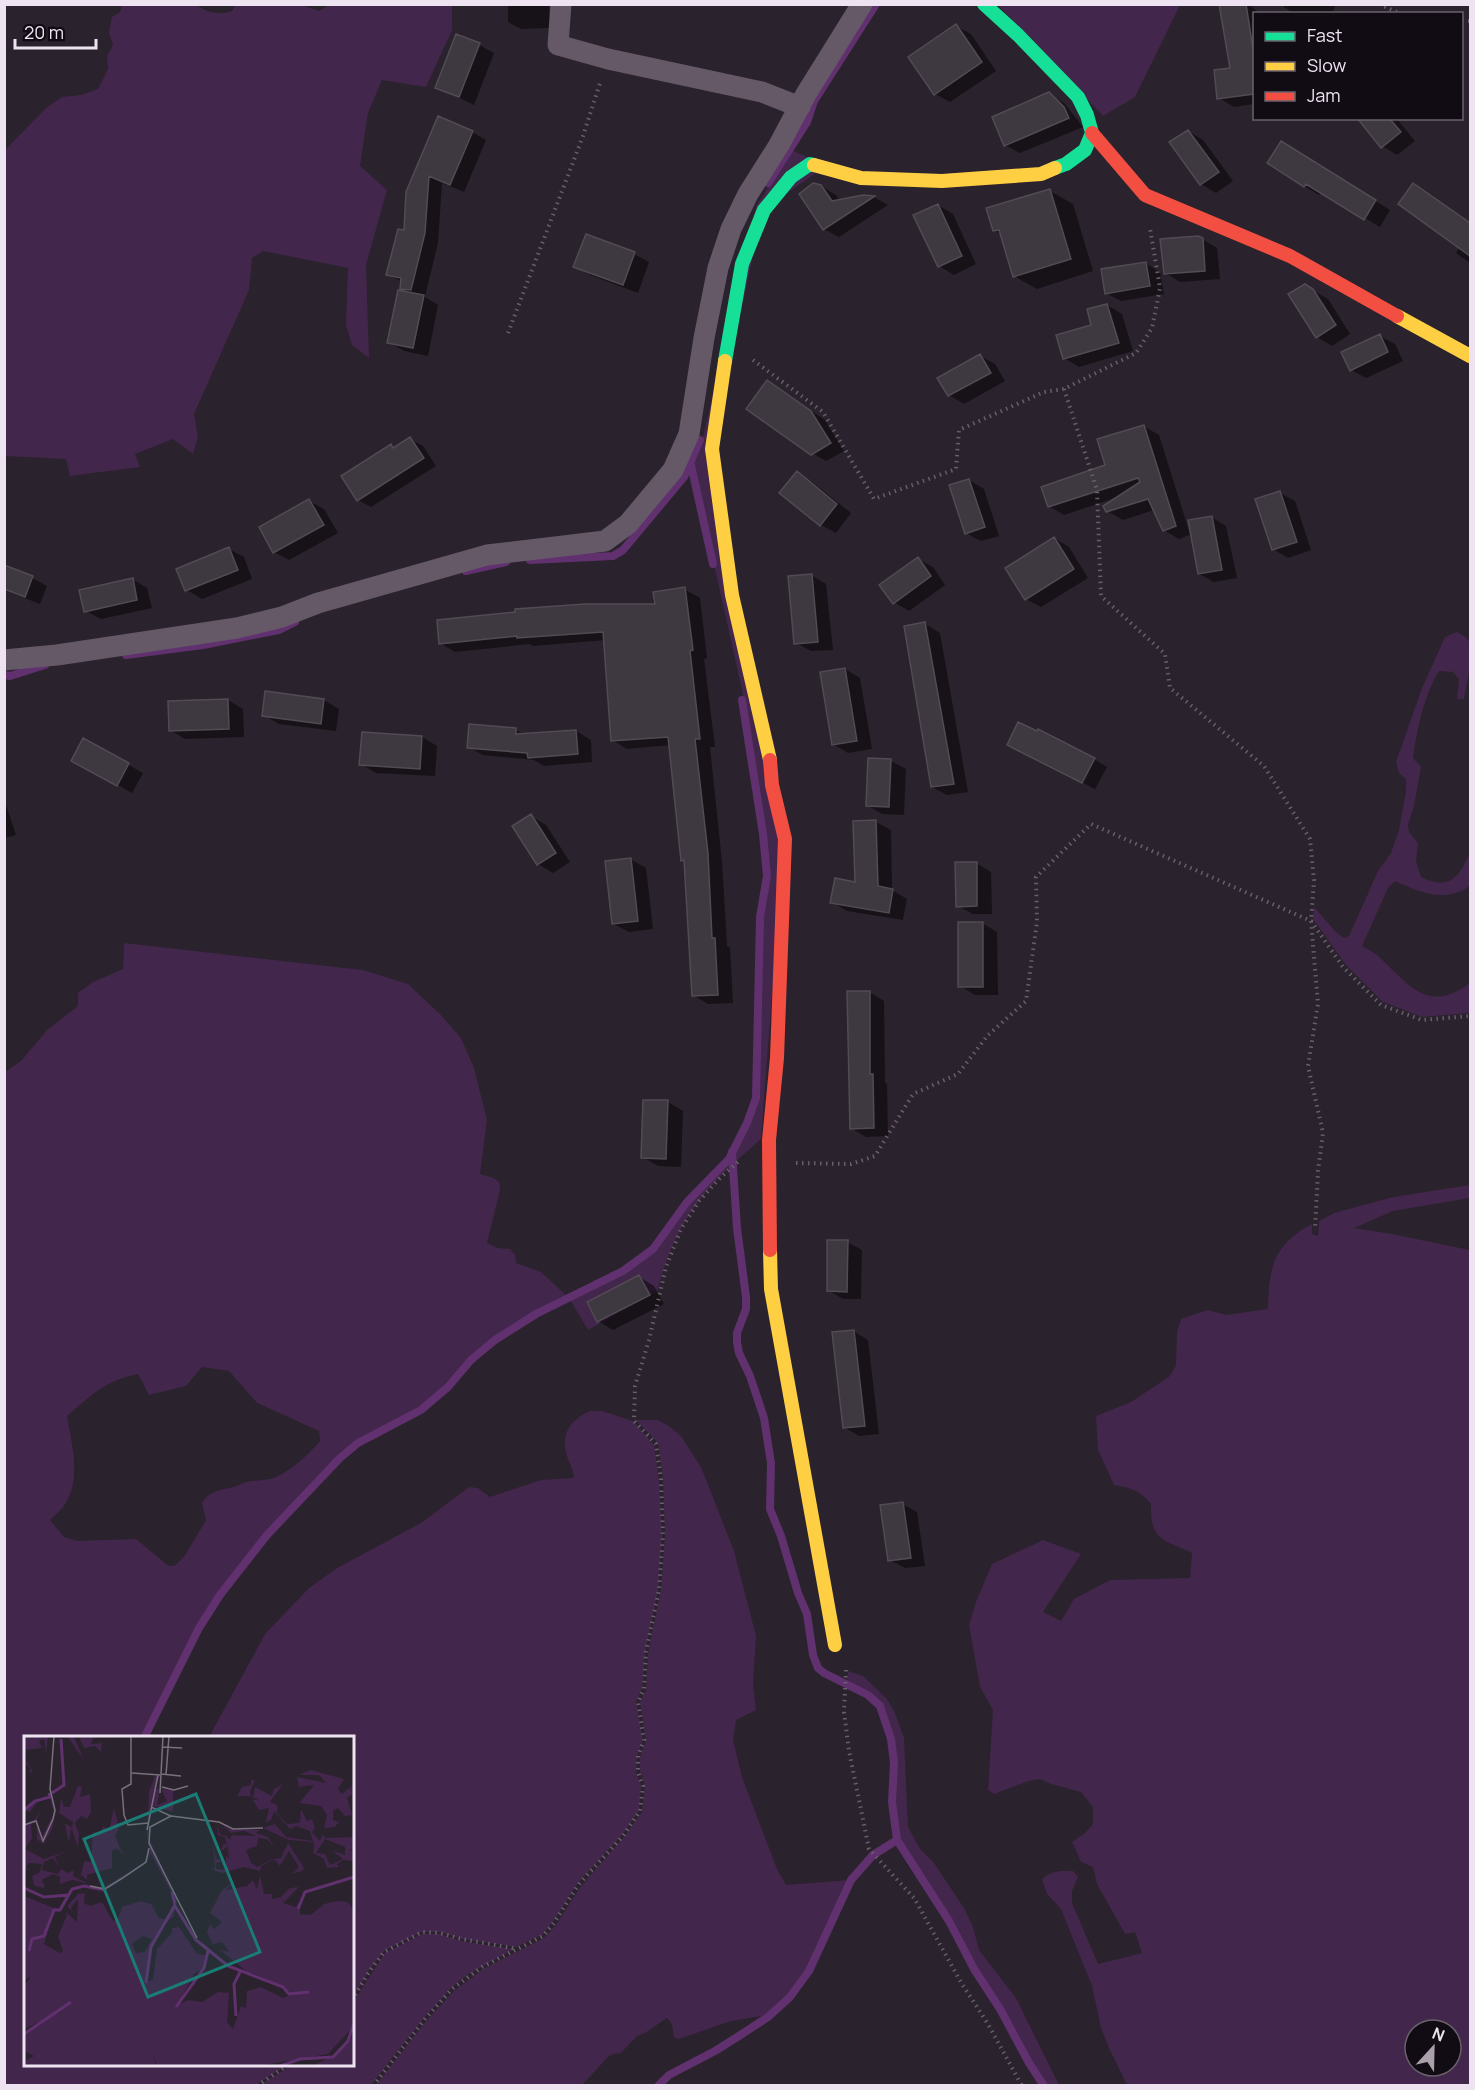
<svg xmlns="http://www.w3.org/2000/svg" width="1475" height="2090" font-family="Manrope,sans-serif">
  <rect width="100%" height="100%" fill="#2a222c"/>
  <path fill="#42264b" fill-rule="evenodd" d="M236 4 302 5 319 11 329 5H452V30L426 87 382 80 368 113 360 166 387 190 366 265 369 358 352 345 346 325 348 268 263 251 252 258 249 290 194 414 198 437 193 454 173 439 135 454 140 467 70 476 66 459 5 456V150L46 108 62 97 81 95 98 89 108 69 107 56 113 45 109 32 112 17 120 12 122 5H196C207 12 218 16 232 11Z
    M998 5H1180L1135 97 1103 116Z
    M792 150 826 166 763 210 711 449 784 839 761 1139 735 1162 733 1153 748 1123 756 1098 761 918 767 876 763 834 742 690 692 466 701 446 756 206Z
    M1457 632C1460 634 1467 637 1469 641 1475 650 1466 688 1464 699H1457L1459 679 1453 672 1439 671C1424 695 1417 730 1413 758L1421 767 1414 806 1408 825 1409 832 1418 843 1416 861 1421 877C1448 890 1458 879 1469 855L1470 886C1445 903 1421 893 1395 881L1388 888 1362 946C1367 949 1374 952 1378 956 1409 984 1427 1015 1470 983V1013L1422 1017 1383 1002 1346 965 1313 919 1314 907 1336 932 1344 938 1349 936 1378 871 1391 853 1399 830 1406 791V779L1399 773 1396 762 1422 688 1445 637Z
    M124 943 363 970 408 984 441 1015 461 1038 474 1068 487 1120 480 1174 494 1178 499 1182 500 1190 487 1243 498 1248 510 1249 515 1255 516 1263 541 1272 568 1297 536 1313 494 1339 471 1359 447 1387 420 1410 358 1442 339 1457 266 1535 220 1594 199 1628 144 1737 26 1738V2064L287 2065 256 2085H5V1072L21 1061 47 1030 78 1006V993L93 982 123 969ZM202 1367 229 1371 257 1403 319 1431 320 1441C310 1453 295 1467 280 1475 272 1480 262 1480 252 1481 246 1481 241 1485 234 1487 221 1490 210 1490 202 1503L206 1520 184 1557 174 1566H169L136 1539 77 1541 64 1537 50 1520C54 1516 60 1511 64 1506 82 1479 72 1446 67 1416 93 1394 104 1381 138 1374L149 1395 186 1386Z
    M731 1159 733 1164C691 1204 672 1235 657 1292L588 1330 569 1298 623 1272 653 1250 688 1202Z
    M1470 1185V1198L1393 1211 1354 1228 1392 1234 1470 1250V2085H1127L1109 2048 1101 2028 1092 1986 1061 1909 1047 1894 1042 1880C1050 1870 1060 1871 1073 1871L1078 1877 1072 1891V1903L1098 1964 1142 1953 1135 1932 1125 1934 1097 1884 1093 1867 1081 1862 1072 1842 1084 1834 1093 1824V1807L1081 1792 1051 1784 1040 1779 1029 1781 994 1794 988 1790 993 1710 980 1687 969 1625 976 1602 992 1564 1043 1540 1081 1554 1043 1612 1061 1621 1074 1599 1110 1580 1190 1578 1192 1553C1163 1539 1150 1541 1151 1504 1141 1491 1131 1488 1114 1485L1098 1450 1096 1416 1131 1402 1170 1376 1176 1365 1177 1332 1181 1319 1208 1310 1226 1315 1268 1309C1269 1267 1273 1245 1312 1224V1234L1318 1236 1319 1221 1334 1213 1393 1197ZM1415 2030H1451V2066H1415Z
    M590 1411H602L633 1421 654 1445 659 1480 662 1535 658 1590 645 1652 642 1689 636 1702 643 1740 637 1756 636 1772 641 1786 639 1811 622 1835 578 1883 552 1923 542 1935 516 1947 462 1939 440 1932H422L384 1951 368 1972 353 1999 352 1738 209 1737 265 1634 309 1588 337 1568 421 1523 469 1487 478 1488 490 1497 541 1480 574 1478C573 1470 571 1466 568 1459 559 1436 569 1420 590 1411Z
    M636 1420H658L669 1426 681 1436 701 1467 734 1551 756 1636 753 1684 756 1710 736 1720 733 1740 742 1777 777 1869 786 1885 850 1880 807 1970 789 1996 767 2015 731 2021 679 2039 674 2038 672 2024 667 2018 645 2033 637 2036 621 2053 610 2055 582 2085H376L427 2020 454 1991 483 1969 544 1938 555 1926 581 1886 624 1837 642 1812 645 1785 640 1771V1757L646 1741 640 1702 646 1690 648 1653 661 1590 665 1535 663 1479 658 1443Z
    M848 1671 863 1676 887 1699 895 1713 904 1738 908 1827 920 1849 934 1863 964 1908 973 1927 979 1950 1016 1998 1059 2085H1046L1030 2062 1002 2008 975 1968 951 1921 899 1840 894 1802 896 1764 888 1722 882 1704 869 1693 847 1681Z
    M422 1934H440L461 1941 514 1949 467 1975 451 1988 424 2018 371 2085H260L292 2065 352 2064 353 2002 385 1953Z"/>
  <path fill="#0007" d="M508 4H549L550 28 521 29 508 22Z
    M1237 4H1248L1261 14H1254V104L1234 107 1219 98 1232 70Z
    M1285 4H1336L1332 14H1295L1284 7Z
    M956 26 971 34 996 71 950 102 935 94Z
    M479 45 494 53 474 105 437 87Z
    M1049 94 1064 103 1083 127 1020 153 1005 145Z
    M1359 118H1396L1415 141 1397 155 1382 146Z
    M1188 131 1203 140 1233 181 1216 193 1201 184Z
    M472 132 486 140 464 192 442 183 438 242 425 297 438 305 428 356 404 351 389 342 412 294 401 288 402 282 388 274 405 232 408 193Z
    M1297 151 1390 210 1380 227 1321 192 1319 195 1304 186Z
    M1413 185 1470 223V263L1456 253 1460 247Z
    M821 186 836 195 840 201 863 197H874L888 205 839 237 824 229Z
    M1050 191 1073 204 1093 271 1037 289 1014 276 1002 235 994 230Z
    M938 205 953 214 976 264 954 275 939 266Z
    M1202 239 1217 248 1220 279 1180 282 1165 273Z
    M634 254 649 262 638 293 590 275 575 266Z
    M1145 263 1160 272 1164 294 1121 301 1106 293Z
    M1305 286 1328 299 1350 334 1332 346 1317 337Z
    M1107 305 1122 314 1133 351 1079 367 1064 358Z
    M1380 336 1395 344 1403 361 1366 378 1351 370Z
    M980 356 995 364 1005 381 964 404 949 395Z
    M767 381 825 420 844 451 826 461 812 453Z
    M1143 426 1159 435 1190 534 1211 517 1226 526 1237 578 1214 582 1199 574 1192 534 1179 539 1164 530 1154 510 1123 520 1107 511 1115 498 1064 515 1049 506 1107 466Z
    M410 439 423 446 436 466 371 507 358 500 391 446 395 448Z
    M797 473 812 482 851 513 836 533 821 525Z
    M969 480 984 489 999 536 981 541 966 533Z
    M1280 493 1295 501 1311 550 1288 558 1273 549Z
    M309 501 324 509 338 533 289 560 274 552Z
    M1054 538 1069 547 1088 578 1041 607 1026 599Z
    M229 549 244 557 252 579 202 599 187 590Z
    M918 559 933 567 945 585 909 611 894 602Z
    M4 567 32 578 47 586 40 604 4 590Z
    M811 575 826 584 833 650 811 651 796 643Z
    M132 579 147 588 152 608 101 619 86 611Z
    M684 589 700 598 707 658 704 659 715 747H710L722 862 727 946 730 948 733 1003 708 1004 693 995 686 862 682 860 671 745 627 749 612 740 606 640 533 646 530 644 455 652 440 643 656 605Z
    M925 624 940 633 968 792 947 795 932 787Z
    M845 669 860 678 872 749 848 753 833 744Z
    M228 700 243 709 244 737 185 739 170 730Z
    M324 700 339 709 336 731 279 724 264 715Z
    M516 730 525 735 576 731 591 740 592 762 544 766 534 760 483 755 468 747Z
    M422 737 437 746 435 776 376 773 361 764Z
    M84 740 143 773 132 793 73 760Z
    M1022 751 1094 759 1107 767 1095 789Z
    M891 761 906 769 904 815 882 814 867 805Z
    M4 799 16 835 4 838 5 833Z
    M531 816 546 825 570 862 553 873 538 864Z
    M876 822 891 830 892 890 907 899 903 920 847 911 832 902 857 884Z
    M630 859 646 868 653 929 629 932 614 924Z
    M976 863 991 872 992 914H973L958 906Z
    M982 923 997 932 998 995H975L960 986Z
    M869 992 884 1001 885 1082 887 1084 888 1136 866 1137 851 1128Z
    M668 1102 683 1111 681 1167 658 1166 643 1157Z
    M847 1242 862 1250 861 1299H843L828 1290Z
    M639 1277 654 1286 664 1304 613 1330 598 1321Z
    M853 1331 868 1340 879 1434 859 1436 844 1427Z
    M902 1504 917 1512 925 1566 905 1568 890 1560Z"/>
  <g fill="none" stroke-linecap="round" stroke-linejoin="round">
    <path stroke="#60316e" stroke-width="8" d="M768 183 807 122 814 101 876 4
      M691 465 713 564
      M530 560 613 556 623 550 684 477 700 440
      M466 571 506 562
      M126 655 203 645 279 630 295 622
      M4 675 10 676 45 665
      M732 1152 737 1228 746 1297V1309L737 1333V1342L739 1353 750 1376 764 1418 771 1463 770 1509 781 1536 798 1593 807 1614 813 1655 818 1668 824 1673 868 1695 880 1706 891 1739 894 1763 892 1802 897 1840 949 1921 974 1969 1000 2009 1029 2063 1044 2086
      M144 1738 199 1628 220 1595 267 1535 340 1458 358 1443 421 1410 448 1387 471 1360 495 1340 536 1314 623 1271 653 1249 687 1202 729 1159 747 1123 756 1098 760 917 767 876 763 834 742 700
      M658 2086 669 2075 715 2051 742 2034 768 2017 790 1997 809 1971 851 1880 873 1855 897 1840"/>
  </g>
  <path fill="#3e3840" stroke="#524b54" stroke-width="1.5" d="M1219 4H1246L1254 55V94L1217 99 1214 70 1230 68Z
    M956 24 982 62 934 95 908 57Z
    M456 34 480 43 459 97 435 88Z
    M1049 92 1064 107 1069 118 1004 146 992 117Z
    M438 116 473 131 450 185 429 176 425 233 411 290 400 289 401 278 386 275 398 229 404 230 406 192Z
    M1357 118H1389L1401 132 1381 148Z
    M1188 130 1219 172 1200 185 1169 142Z
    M1281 141 1376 200 1364 220 1306 184 1304 187 1267 163Z
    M813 183 821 185 832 201 863 195 875 196 823 230 799 194Z
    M1413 183 1470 223V256L1398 204Z
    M1050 189 1071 259 1013 277 999 230 993 231 986 208Z
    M938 204 962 256 938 267 913 215Z
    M586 234 635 252 623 285 573 267Z
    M1198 236 1203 238 1205 271 1164 274 1160 239Z
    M1146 262 1150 286 1105 294 1101 269Z
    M1305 284 1313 289 1336 325 1316 338 1288 294Z
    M398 290 424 295 413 348 387 343Z
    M1107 304 1119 343 1063 359 1056 335 1091 325 1087 309Z
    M1380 334 1388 352 1350 371 1341 352Z
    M980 354 991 373 948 396 937 378Z
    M767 380 811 411 831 443 811 455 746 409Z
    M1144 425 1176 526 1163 531 1148 499 1106 512 1103 506 1140 482 1138 478 1048 507 1041 487 1105 465 1097 439Z
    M410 437 424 458 357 501 341 476 391 444 393 448Z
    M797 471 837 504 820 526 779 493Z
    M969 479 985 527 965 534 949 485Z
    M1280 491 1297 542 1272 550 1255 499Z
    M309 499 324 525 273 553 259 527Z
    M1212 516 1222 570 1198 574 1188 520Z
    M1054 537 1074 569 1025 600 1005 568Z
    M229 547 238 570 185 591 176 569Z
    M918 557 931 576 893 604 879 585Z
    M4 565 33 576 25 597 4 589Z
    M812 574 818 642 794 644 788 576Z
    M133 578 137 600 84 612 79 590Z
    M685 587 693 650 690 651 700 739H695L708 853 712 938H715L718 995 692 996 684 860 681 861 668 737 611 741 603 632 517 638V636L439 644 437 620 515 612V609L585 604H655L653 592Z
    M925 622 954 784 931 787 904 626Z
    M845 668 857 741 832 745 820 672Z
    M265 691 324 699 321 724 262 716Z
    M228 699 229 729 169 731 168 701Z
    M1018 722 1037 731 1038 729 1095 758 1082 783 1007 745Z
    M469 724 516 728V734L576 730 578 754 528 758 527 753 467 748Z
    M362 732 422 736 420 769 359 765Z
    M83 738 129 763 117 786 71 761Z
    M868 758 891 759 889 807 866 806Z
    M531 814 556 853 537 865 512 826Z
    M876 820 878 886 893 889 889 913 830 903 835 878 855 882 853 821Z
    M631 858 638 921 612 924 605 861Z
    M955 862H977V906L956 907Z
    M958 922H983V987H958Z
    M847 991H870V1074H873L874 1128 850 1129Z
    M643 1100H668L666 1159 641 1158Z
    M827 1240H848L847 1292 827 1291Z
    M639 1275 650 1295 597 1322 587 1302Z
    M854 1330 865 1426 843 1428 832 1332Z
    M903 1502 911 1558 888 1561 880 1505Z"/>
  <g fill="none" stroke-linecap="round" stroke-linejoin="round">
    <path stroke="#685f6b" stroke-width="4" stroke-dasharray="1.5 4.5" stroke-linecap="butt" d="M1379 4 1401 14
      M4 5 6 4
      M1462 21H1470
      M508 333 583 136 601 80
      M753 360 823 412 874 499 956 469 959 430 1044 392 1064 389 1136 353 1152 328 1160 288 1150 228
      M1064 389 1097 490 1101 596 1165 654 1170 688 1264 766 1310 839 1314 880 1311 921 1318 1004 1308 1066 1323 1133 1318 1171 1315 1230
      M796 1163 851 1164 875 1156 913 1094 958 1074 988 1035 1026 1001 1037 922 1036 877 1091 824 1311 921 1343 967 1381 1005 1422 1020 1470 1016
      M846 1670 844 1712 849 1751 869 1849 914 1898 962 1984 988 2024 1022 2086
      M352 2000 369 1972 384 1952 422 1932 440 1933 462 1939 517 1949
      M257 2086 289 2064
      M373 2086 425 2019 452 1989 482 1967 543 1936 553 1924 579 1884 623 1836 640 1811 643 1786 638 1772V1756L644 1740 638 1702 644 1689 646 1652 659 1590 663 1535 661 1479 656 1444 634 1421 635 1386 649 1340 666 1267 681 1229 699 1201 718 1180 741 1159"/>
    <path stroke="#655968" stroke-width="21" d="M561 4 558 45 608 59 762 92 800 107
      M4 660 57 655 237 628 282 617 318 603 487 555 605 541 628 524 673 470 689 434 704 338 718 268 731 229 748 194 779 145 806 94 862 4"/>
    <path stroke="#16e098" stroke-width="14" d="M984 4 1018 35 1078 97 1087 115 1092 133 1085 150 1066 164 1055 168
      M725 361 742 264 764 210 791 177 810 164 814 165"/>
    <path stroke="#ffcf43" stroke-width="14" d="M814 165 861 178 942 181 1041 174 1055 168
      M1397 316 1470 356
      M725 361 712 449 732 595 770 760
      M770 1250 771 1289 835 1645"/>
    <path stroke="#f24e42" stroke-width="14" d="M1092 133 1145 195 1290 256 1397 316
      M770 760 772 785 785 839 777 1058 769 1140 770 1250"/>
  </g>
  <g transform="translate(24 1736)">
    <rect width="330" height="330" fill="#2a222c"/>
    <path d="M0 0H24L22 17 20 3 15 5 18 12 1 14V24L4 27 9 36H4L7 34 0 24ZM43 0H70L67 8 78 7 77 16 71 10 60 12 55 1H50L60 24ZM287 34 320 43 314 53 318 58 326 51 330 50 325 54 330 52 327 55 330 57 323 62 328 79 321 80 314 72 309 75V84L315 86 311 91 300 92 303 79 297 70 275 67 290 49 275 51 273 41 302 47 295 39H275ZM131 40H136L131 53H136L133 69 143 65 137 53 149 54V76L128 70 124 100 153 165 149 181 138 189 127 211 122 247 129 243 133 213 148 197V192L155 191 173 218 182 219 180 232 170 238 154 268 165 264 178 266 194 256 205 257 203 286 209 293 217 270 222 272 223 255 237 251 259 262 266 259 259 251 231 238 218 237 204 230 184 215 176 204 205 230 222 235 196 214 206 216 198 206 189 208 183 196 186 188 190 193 198 186 186 177 198 154 209 147 212 146 201 154 223 150 229 144 233 154 236 139 240 158H248V163L257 161 266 152 275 151 259 167 272 171 276 165V178L287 179 300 168 313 165 324 166 330 175V290L304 318 235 330H134L128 318 133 330H0V325L10 320 0 315V298L18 285 0 293V249L7 241 0 244V160L35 174H30L20 208 36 217 39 215 34 200 43 179 41 175 53 186 54 163 47 172 49 176 43 170 54 158 61 157 60 167 66 170 78 166 89 185 94 183 98 171 117 165 127 168 135 182 143 184 148 178 151 163 127 118 123 126 81 154H76L124 124 126 115 123 98 125 55ZM119 200 128 203 121 216 112 217 108 208ZM227 44H231L226 56 228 63 231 64 235 63 229 62 231 51 248 60 250 53 259 48 246 66 253 69V77L263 88 276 87 277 73 283 85 288 83 291 92 288 96 296 105 299 98 301 102 330 101V111L324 116 330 113V125L319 124 313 128 315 131 303 132 300 123 289 117 290 106 265 104 239 92 251 88 262 101 289 105 286 95 272 90 266 93 250 75 247 84 242 86 245 72 235 74 226 60H213L218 51 227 49ZM301 103 321 111V119L307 114 319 123 306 129 301 118 292 117ZM54 50 58 51 56 61 66 58 67 76 63 83 57 80 51 87 55 98 54 112 48 93H47L45 104H44L41 87 48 92 49 86 35 77 37 62 40 71H46ZM25 53 32 76 28 93 20 107 13 104V86H7L8 102 1 113 20 123 43 115 31 121 35 131 29 122 20 126 18 134 34 138 37 133 44 137 50 134 49 140 65 148 48 144 36 148V141L29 138 18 144 21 152 10 150 8 140 16 136 18 128 5 127 1 133 8 132 0 135V88L11 83 17 73 13 83 14 86 17 103 30 77 26 62 13 66 6 76 0 74 12 65 26 61ZM90 72 95 92 91 100 99 119 94 113 88 114V132L63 139V144L57 139 60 125 67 126 69 96 77 97 79 90 85 94ZM193 86 196 98 202 100 206 104 208 99 232 100 220 95 207 97 198 89 205 93 236 94 232 97 244 101 251 111 243 103 234 102 233 110 222 114 227 127 233 131 248 123 257 122 264 107 280 132 278 135 268 138 275 131 265 115 256 130 250 123 237 130 236 135 220 131 199 137 191 135 187 132 191 133 189 107 192 123 199 125 192 127V133L201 134 202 119 205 123 203 111 196 116 200 107 204 110 206 121 201 101 194 99ZM330 299V330H288L311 319Z" fill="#42264b" fill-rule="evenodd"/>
    <path fill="none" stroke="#60316e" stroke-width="3" d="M28 57 40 49 37 3M0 74 11 65 26 61 25 57M0 152 20 161 45 159M151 170 172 204 204 230 259 251 265 258 285 256M274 173 281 156 330 141M5 215 8 203 20 200 30 174H36L48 153 60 150 81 154M122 247 127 211 151 169 148 156M152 271 180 232 184 215M212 280 210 248 216 236M0 298 47 266M256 330 276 323 309 321 324 305 330 287"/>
    <path fill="none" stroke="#78707b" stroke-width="1.5" d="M107 0V48L98 53 100 79 104 89 124 87M138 11 158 12M108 37 136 39M137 38 157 40M142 39 145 0M138 51 150 54 164 50M136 57 139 0M127 71 147 80 126 91 125 107 173 202M147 80 195 86 209 93 239 92M0 89 12 85 19 105 29 83 31 74 26 53 30 0M123 94 134 39M66 150 81 153 97 143 122 126 125 112"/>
    <path fill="#1a7c75" fill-opacity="0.15" stroke="#1a7c75" stroke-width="3" d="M172 58 236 216 124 261 60 103Z"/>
    <rect width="330" height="330" fill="none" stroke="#eee4f1" stroke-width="3"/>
  </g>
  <rect width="1475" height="2090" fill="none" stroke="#eee4f1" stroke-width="12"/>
  <rect x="1253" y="12" width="210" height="108" fill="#110b13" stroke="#69626c" stroke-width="1.5"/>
  <rect x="1265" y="32" width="30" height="9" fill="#16e098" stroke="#69626c" stroke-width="1.5"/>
  <text x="1307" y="42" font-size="18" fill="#eee4f1">Fast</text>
  <rect x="1265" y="62" width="30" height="9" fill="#ffcf43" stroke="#69626c" stroke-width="1.5"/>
  <text x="1307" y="72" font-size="18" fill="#eee4f1">Slow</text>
  <rect x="1265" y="92" width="30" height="9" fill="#f24e42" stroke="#69626c" stroke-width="1.5"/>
  <text x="1307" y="102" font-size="18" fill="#eee4f1">Jam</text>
  <g transform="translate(1433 2048) rotate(22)"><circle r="28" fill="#110b13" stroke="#69626c" stroke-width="1.5"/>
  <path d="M0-4.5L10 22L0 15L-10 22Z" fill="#a9a0ac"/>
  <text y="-9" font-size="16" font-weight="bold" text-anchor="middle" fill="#eee4f1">N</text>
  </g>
  <path d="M15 39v9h81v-9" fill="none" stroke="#eee4f1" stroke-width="3"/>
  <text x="24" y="39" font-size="18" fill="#eee4f1" stroke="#110b13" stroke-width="4.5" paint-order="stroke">20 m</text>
</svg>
